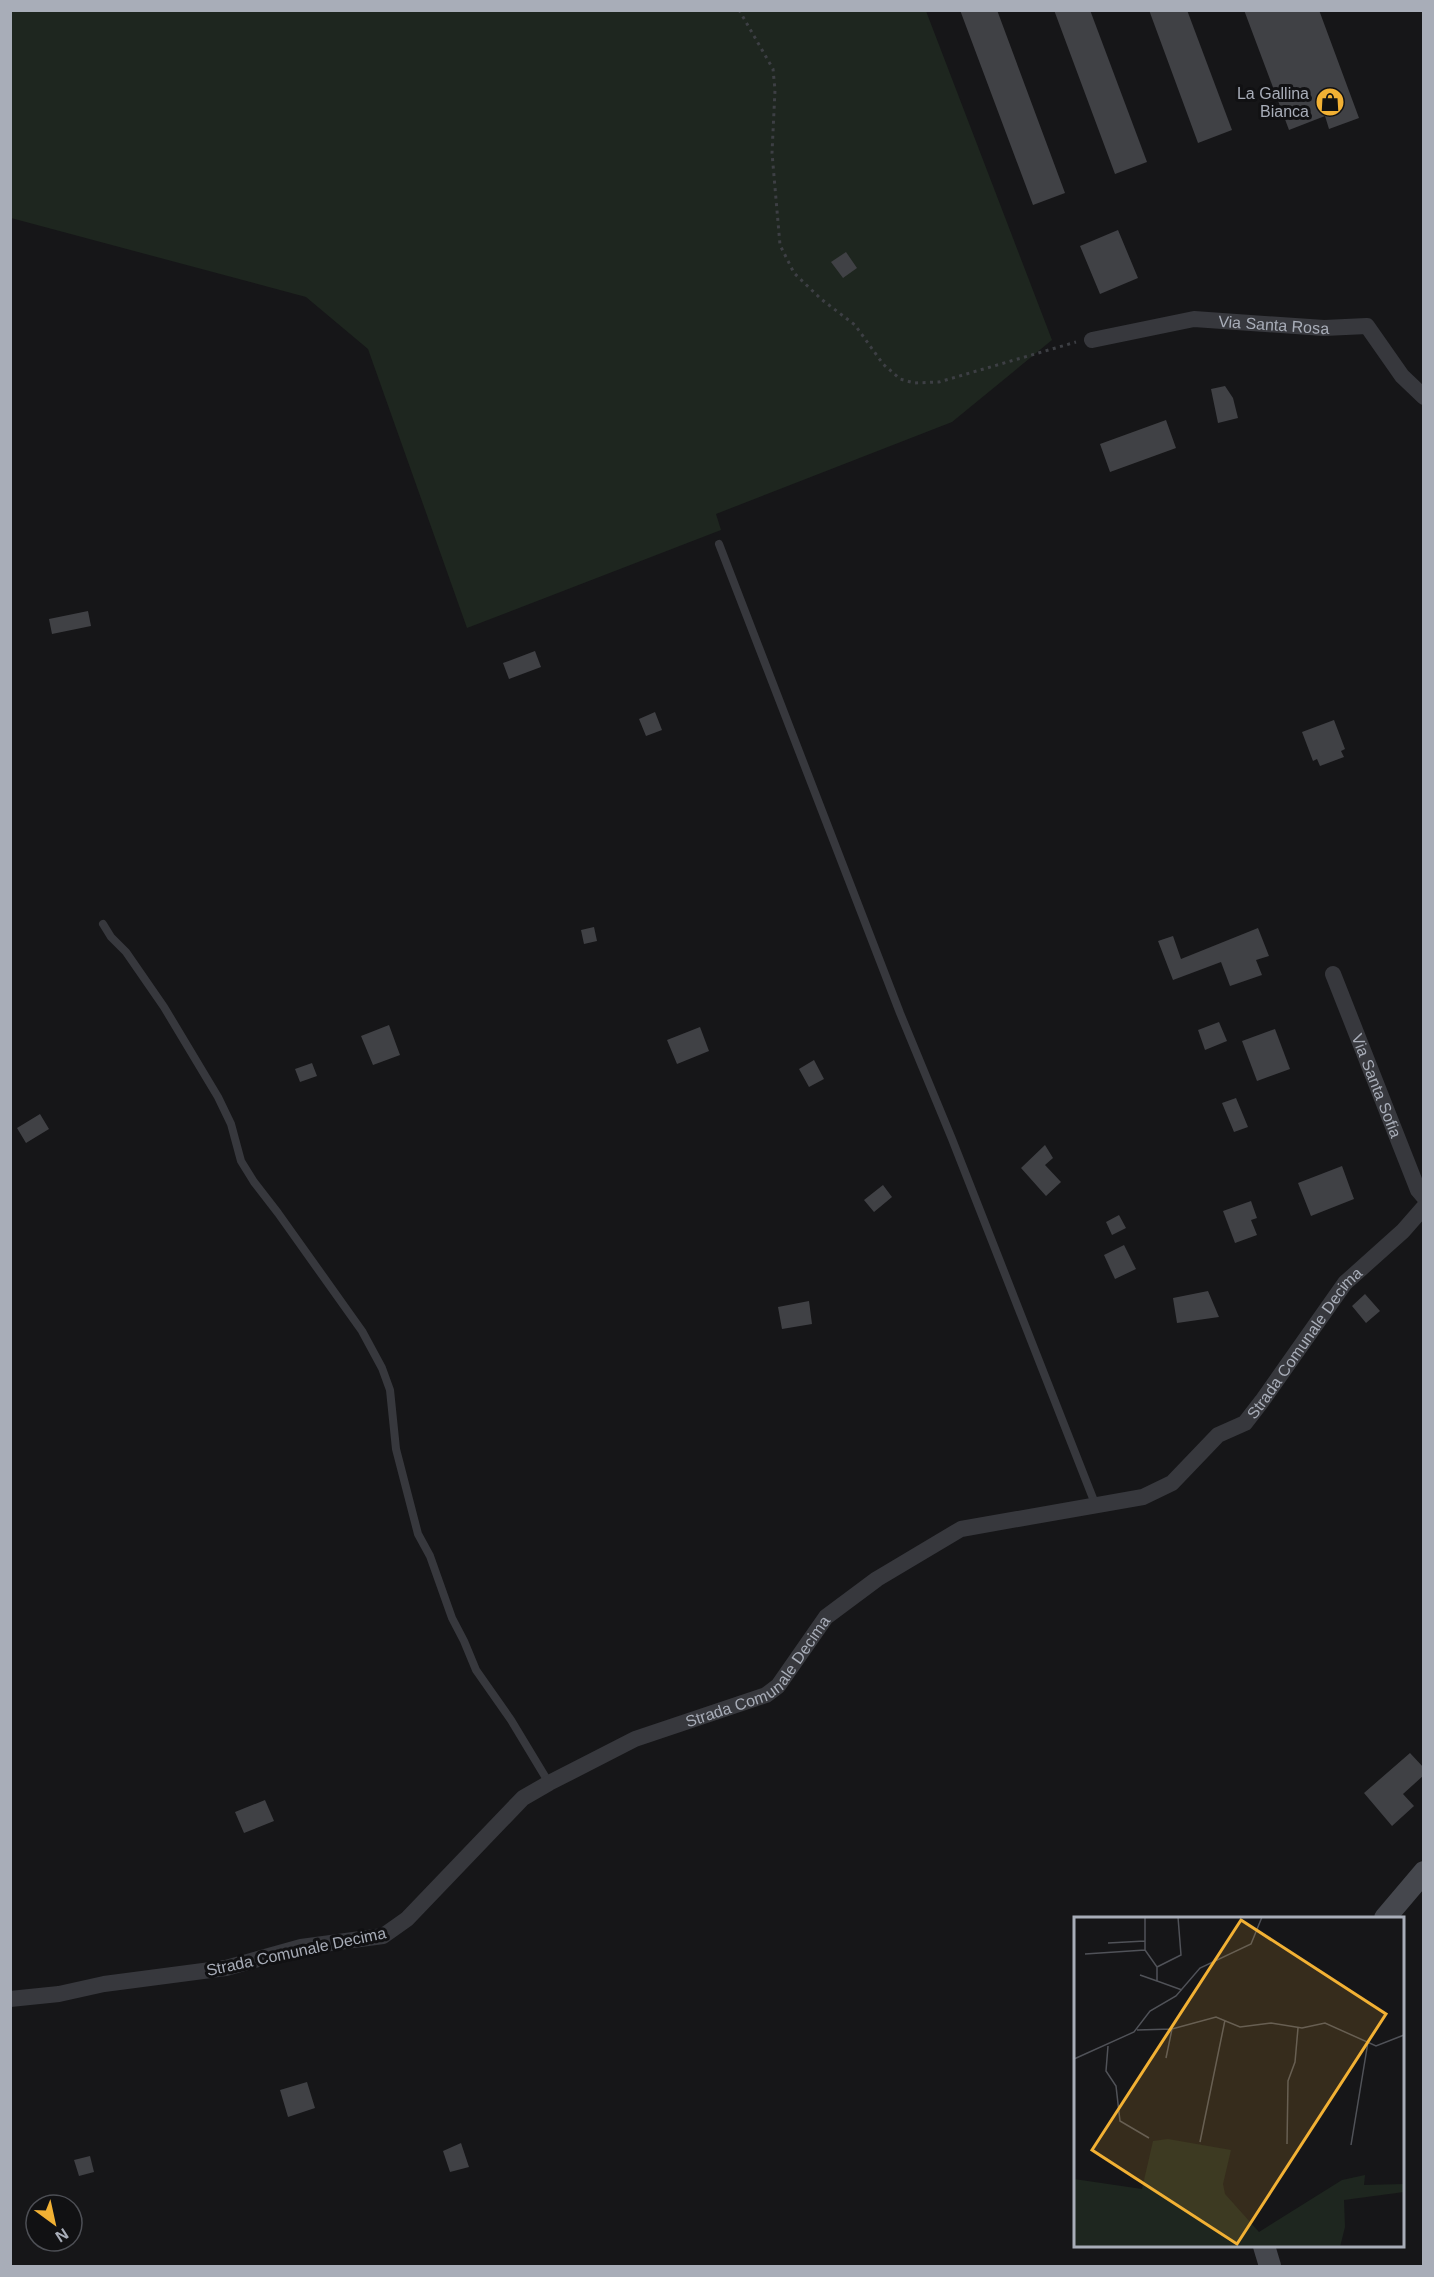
<svg xmlns="http://www.w3.org/2000/svg" width="1434" height="2277" font-family="Arial,sans-serif">
  <rect width="100%" height="100%" fill="#161618"/>
  <path fill="#1e261f" d="M10 11H926L1052 340 952 422 716 514 721 530 467 628 368 349 306 297 11 218Z"/>
  <path fill="#404145" d="M960 10H997L1065 193 1033 205Z
    M1054 10H1090L1147 162 1115 174Z
    M1149 10H1187L1232 130 1198 143Z
    M1244 10H1319L1359 118 1329 129 1325 116 1289 130Z
    M1118 230 1138 278 1100 294 1080 246Z
    M846 252 857 268 843 278 831 262Z
    M1225 386 1233 398 1238 418 1218 423 1211 389Z
    M1166 420 1176 448 1110 472 1100 444Z
    M88 611 91 626 52 634 49 619Z
    M535 651 541 667 509 679 503 663Z
    M655 712 662 730 646 736 639 719Z
    M1334 720 1345 749 1341 751 1344 757 1320 766 1317 759 1313 761 1302 732Z
    M594 927 597 941 584 944 581 930Z
    M1258 928 1269 956 1256 960 1262 975 1230 986 1221 962 1173 980 1158 941 1173 936 1181 959Z
    M1219 1022 1227 1041 1205 1050 1198 1030Z
    M389 1025 400 1055 373 1065 361 1036Z
    M700 1027 709 1051 677 1064 667 1040Z
    M1275 1029 1290 1069 1257 1081 1242 1041Z
    M814 1060 824 1079 809 1087 799 1069Z
    M312 1063 317 1076 300 1082 295 1069Z
    M1236 1098 1248 1127 1234 1132 1222 1103Z
    M40 1114 49 1129 26 1143 17 1128Z
    M1045 1145 1053 1158 1045 1165 1061 1182 1046 1196 1021 1168Z
    M1342 1166 1354 1199 1311 1216 1298 1183Z
    M883 1185 892 1197 874 1212 864 1200Z
    M1251 1201 1257 1218 1251 1220 1257 1235 1235 1243 1223 1211Z
    M1119 1215 1126 1228 1112 1235 1106 1222Z
    M1124 1245 1136 1269 1115 1279 1104 1255Z
    M1208 1291 1219 1317 1177 1323 1173 1298Z
    M1365 1294 1380 1311 1366 1323 1352 1306Z
    M809 1301 812 1324 782 1329 778 1307Z
    M1410 1753 1424 1768V1775L1403 1794 1414 1806 1392 1826 1364 1793Z
    M265 1800 274 1821 244 1833 235 1812Z
    M307 2082 315 2108 288 2117 280 2090Z
    M461 2143 469 2167 450 2172 443 2151Z
    M90 2156 94 2172 79 2176 74 2160Z"/>
  <g fill="none" stroke-linecap="round" stroke-linejoin="round">
    <path stroke="#3d3f44" stroke-width="3" stroke-dasharray="3 4.5" stroke-linecap="butt" d="M739 10 773 69 775 90 772 153 780 245 794 273 821 299 855 325 883 364 900 379 914 383 939 382 1076 342"/>
    <path stroke="#37383d" stroke-width="8" d="M719 544 900 1013 952 1139 1096 1506
      M103 924 111 937 126 952 164 1007 218 1097 231 1124 241 1161 254 1182 278 1213 362 1331 382 1368 390 1390 396 1449 418 1534 430 1556 452 1618 464 1641 476 1670 511 1720 549 1783"/>
    <g stroke="#37383d" stroke-width="16">
      <path id="s1" d="M1092 340 1194 319 1324 328 1367 326 1402 376 1424 397"/>
      <path id="s2" d="M1333 974 1418 1190 1424 1197"/>
      <path id="s3" d="M10 1999 59 1994 104 1984 226 1968 301 1947 383 1936 407 1919 523 1798 549 1783 635 1739 766 1695 778 1686 826 1617 877 1579 961 1529 1143 1497 1172 1483 1218 1435 1245 1423 1262 1401 1345 1283 1403 1231 1424 1207"/>
    </g>
    <path stroke="#45474d" stroke-width="22" d="M1385 1918 1424 1872
      M1264 2246 1270 2266"/>
  </g>
  <defs>
    <g id="shop-disc" transform="scale(1.5)"><circle r="9.5" fill="#f2b134" stroke="#111113"/><path d="M-5-2.5h2.3a2.7 3.5 0 0 1 5.4 0H5L5.5 6h-11ZM-1.5-2.5h3a1.5 2.3 0 0 0-3 0Z" fill="#111"/></g>
  </defs>
  <g fill-rule="evenodd">
    <use href="#shop-disc" x="1330" y="102"/>
  </g>
  <g text-anchor="middle" stroke-width="6" stroke-linejoin="round" paint-order="stroke">
    <g font-size="16" fill="#a8adb8" stroke="#111113" text-anchor="end">
      <text x="1309" y="99">La Gallina<tspan x="1309" dy="18">Bianca</tspan></text>
    </g>
    <g font-size="16" fill="#a8adb8" stroke="#111113">
      <text dy="6" stroke="none"><textPath href="#s1" startOffset="184">Via Santa Rosa</textPath></text>
      <text dy="6" stroke="none"><textPath href="#s2" startOffset="120">Via Santa Sofia</textPath></text>
      <text dy="6" stroke="none"><textPath href="#s3" startOffset="1514">Strada Comunale Decima</textPath></text>
      <text dy="6" stroke="none"><textPath href="#s3" startOffset="848">Strada Comunale Decima</textPath></text>
      <text transform="translate(296 1951) rotate(-12)" y="6">Strada Comunale Decima</text>
    </g>
  </g>
  <g transform="translate(1074 1917)">
    <rect width="330" height="330" fill="#161618"/>
    <path d="M94 222 157 233 149 267 151 277 185 315 268 263 291 258 290 268 330 267V275L270 283 271 310 266 330H0V262L68 272 79 224Z" fill="#1e261f"/>
    <path fill="none" stroke="#505258" stroke-width="1.5" d="M71 0V33L83 50V64L108 73M34 26 71 24M11 37 71 33M83 50 107 38 104 0M66 58 83 64M63 113 98 112 142 100 166 110 197 106 228 111 251 106 302 129 330 118M34 129 32 154 42 169 46 204 75 221M92 141 98 112M0 142 60 115 76 94 102 79 126 51 177 27 188 0M126 225 151 103M213 227 214 164 221 145 224 111M277 228 294 125"/>
    <path fill="#f2b134" fill-opacity="0.15" stroke="#f2b134" stroke-width="3" d="M167 3 312 97 163 327 18 233Z"/>
    <rect width="330" height="330" fill="none" stroke="#a8adb8" stroke-width="3"/>
  </g>
  <rect width="1434" height="2277" fill="none" stroke="#a8adb8" stroke-width="24"/>
  <g transform="translate(54 2223) rotate(147)"><circle r="28" fill="#111113" stroke="#4d4f55" stroke-width="1.5"/>
  <path d="M0-4.5L10 22L0 15L-10 22Z" fill="#f2b134"/>
  <text y="-9" font-size="16" font-weight="bold" text-anchor="middle" fill="#a8adb8">N</text>
  </g>
</svg>
